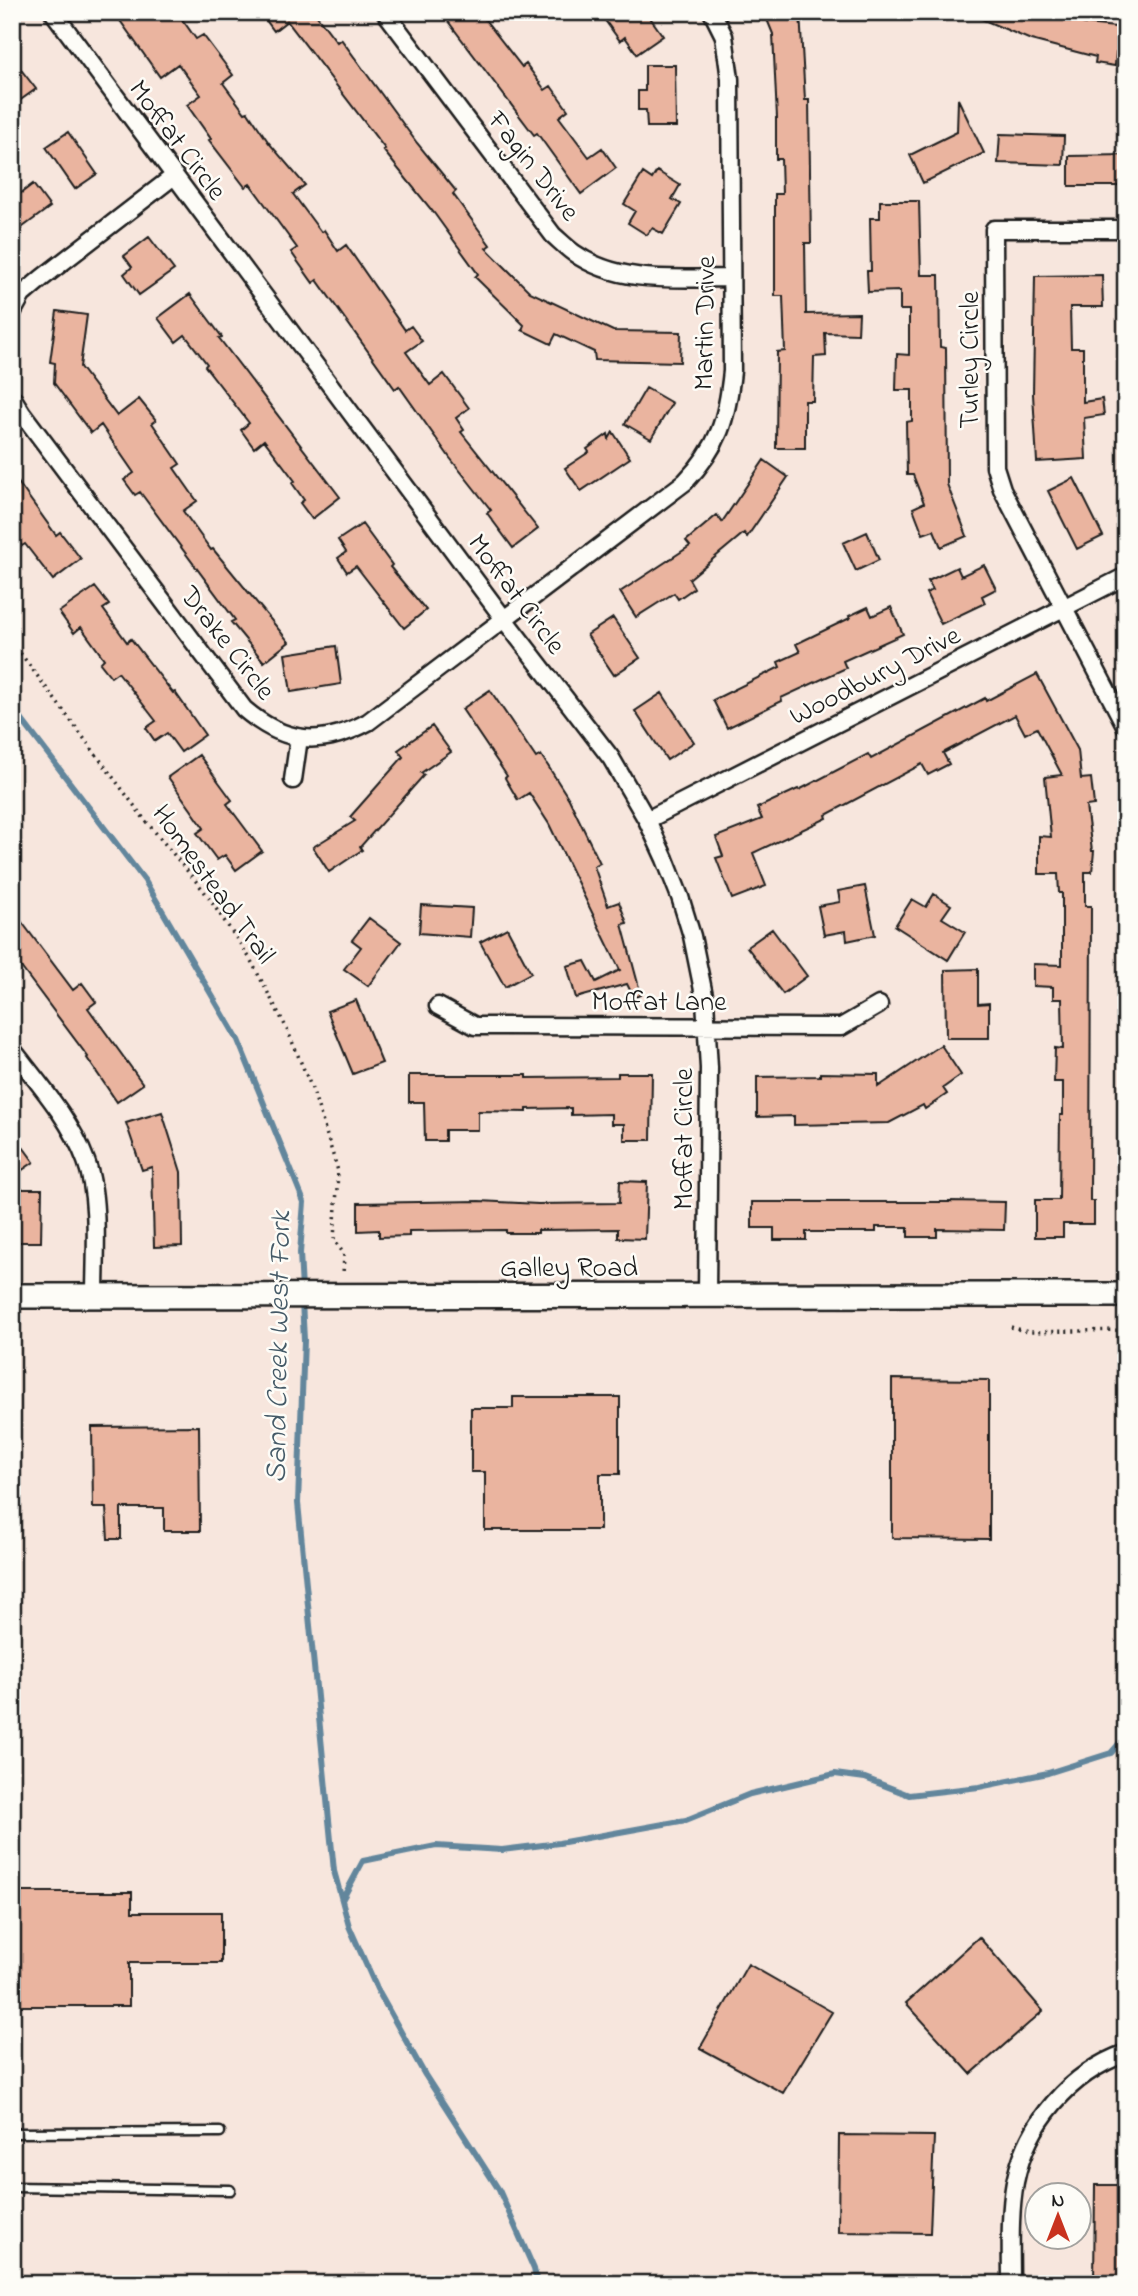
<svg xmlns="http://www.w3.org/2000/svg" width="1138" height="2296" font-family="'Indie Flower',sans-serif">
  <rect width="100%" height="100%" fill="#f7e6dd"/>
  <filter id="ink" filterUnits="userSpaceOnUse"><feTurbulence type="fractalNoise" baseFrequency=".0143" numOctaves="2"/><feDisplacementMap in="SourceGraphic" scale="14" xChannelSelector="R" yChannelSelector="G"/><feConvolveMatrix kernelMatrix="1 2 1 2 8 2 1 2 1" color-interpolation-filters="sRGB"/></filter>
  <g filter="url(#ink)">
    <g fill="none" stroke-linecap="round" stroke-linejoin="round">
      <path stroke="#62869c" stroke-width="6" d="M12 707 145 881 238 1040 304 1202 300 1253 302 1290
        M302 1301 304 1340 298 1503 334 1871 349 1926 377 1989 425 2075 499 2190 534 2269 537 2284
        M342 1900 363 1861 436 1846 502 1850 559 1843 686 1820 750 1794 835 1774 865 1778 909 1795 979 1787 1048 1773 1111 1753 1126 1736"/>
    </g>
    <path fill="#eab49f" stroke="#1c1c1c" stroke-width="2" d="M114 12H177L196 39 203 35 233 75 223 83 245 113 248 112 269 143 305 185 293 194 321 232 324 230 338 251 346 245 405 330 411 326 422 341 406 352 430 385 444 374 469 408 456 418 464 430 461 432 538 529 513 548 487 513 491 510 450 458 399 386 395 389 317 280 313 283 291 252 297 248 250 184 245 187 209 140 211 139 187 105 201 95 178 64 160 77Z
      M260 12H314L337 42 341 39 417 143 456 191 453 194 490 245 486 248 530 292 613 331 681 332 680 362 595 360 594 352 556 334 551 344 522 330 524 325 475 277 478 274 434 213 383 150 385 149 287 21 274 31Z
      M441 12H479L522 67 526 64 545 90 551 86 568 110 559 117 589 157 602 148 616 168 581 194 537 133 534 135Z
      M599 12H646L663 36 637 54 625 37 620 41Z
      M764 12H800L805 100H809L811 243H805L806 314 859 313 858 334 825 333 826 356 814 357 813 401H805V448H776L777 352 785 351 783 296H775V194H782L781 159H776V118H777L773 34Z
      M965 12H1044L1085 24 1126 28V53L1116 52 1115 66 1095 63 1096 57 1031 40Z
      M12 58 36 89 12 106Z
      M645 65H675L676 127H647L646 110H638V91H645Z
      M958 99 984 153 923 183 910 155 957 132Z
      M68 132 97 174 75 189 46 147Z
      M1000 134 1064 136 1063 165 998 163Z
      M1126 155V186H1069V156Z
      M657 171 680 185 672 199 681 204 663 234 652 228 647 235 628 223 635 211 624 204 643 173 652 179Z
      M33 184 50 207 12 235V200Z
      M880 201H919L921 275H939L940 347 946 348 947 484 967 536 941 547 934 530 923 534 913 508 924 503 913 475H907L906 422 912 421V390H896L897 354 909 355V310H900V291L868 292 867 271H871L870 218H880Z
      M149 237 174 270 139 295 124 274 132 267 124 256Z
      M1102 275 1103 307H1070L1071 348H1083V402L1102 399 1104 415 1084 418 1086 459 1037 462 1033 394 1035 276Z
      M190 294 222 337 219 338 340 497 312 519 300 503 304 500 292 483 295 481 264 440 254 448 241 430 249 423 205 366 207 364 185 335 176 342 158 318Z
      M57 311 87 315 80 367 117 416 139 399 156 420 152 423 180 464 174 468 197 501 183 511 211 550 213 549 289 642 264 662 231 622 235 620 140 492 135 495 124 480 134 473 101 425 91 433 54 383 55 363 50 362Z
      M646 388 672 403 651 439 625 424Z
      M613 432 630 458 581 491 565 468 589 452 587 449 608 434 609 439Z
      M764 460 788 477 747 537 744 533 689 579 694 588 678 599 674 593 636 617 620 592 690 546 686 541 717 515 722 522Z
      M12 474 56 535 60 532 81 559 53 580 25 544 22 546 12 533Z
      M1074 478 1103 536 1077 549 1048 491Z
      M362 524 392 565 390 567 426 610 404 628 356 566 347 572 338 558 346 552 338 540Z
      M867 532 879 560 856 571 843 543Z
      M984 565 996 589 982 596 985 603 941 624 926 593 933 590 928 581 957 567 961 576Z
      M95 587 109 605 103 609 127 642 131 639 173 693 175 692 205 735 181 752 167 733 155 741 146 728 156 721 118 672 111 677 100 663 104 659 81 627 74 633 59 612Z
      M868 607 872 616 891 607 903 634 843 661 846 668 781 698 782 701 727 728 713 700 780 667 778 662 800 652 796 644 850 618 849 616Z
      M613 618 640 658 614 675 587 635Z
      M336 646 341 684 291 692 285 654Z
      M1037 674 1078 750 1081 779 1091 778 1094 805 1086 806 1092 851H1094L1092 872H1085V906H1091L1090 1201H1094V1224H1063V1237H1035V1200H1059L1060 1115H1063V1082H1054L1055 1048 1063 1049 1062 999H1053V987L1033 986V964L1062 965V893H1059L1058 874H1039V836L1051 837 1045 777 1062 775 1037 728 1025 734 1015 715 943 753 949 764 928 775 922 764 826 815 827 818 753 853 766 886 732 899 716 858 723 856 716 837 762 819 757 808 798 789 799 790 868 754 871 759 985 698 986 701Z
      M490 690 536 758 541 755 569 799 600 863 594 866 608 906 619 902 627 923 622 924 641 995 634 998 627 984 576 998 567 966 585 961 596 982 620 970 549 824 529 793 518 800 505 778 507 776 462 709Z
      M662 693 694 742 667 760 635 711Z
      M432 726 451 752 421 773 424 775 360 847 362 850 329 872 313 847 355 821 350 817 403 757 398 750Z
      M199 755 232 800 227 804 262 851 236 870 225 855 217 860 197 833 204 828 168 777Z
      M865 886 875 935 847 941 846 931 824 935 818 906 840 902 838 891Z
      M934 894 951 905 942 918 965 932 948 960 895 926 912 899 926 907Z
      M421 905 472 908 470 937 419 933Z
      M12 909 73 990 82 983 96 1002 88 1008 143 1084 117 1102 87 1058 88 1057 12 955Z
      M369 918 401 942 368 986 344 969 361 947 352 940Z
      M507 928 531 973 505 987 480 942Z
      M772 929 807 976 783 994 747 947Z
      M978 969V1004L989 1003V1038H946L945 970Z
      M356 1000 382 1063 353 1074 327 1011Z
      M941 1045 961 1075 943 1088 947 1094 925 1109 923 1105 889 1123 794 1125V1116L757 1117V1077L820 1076V1073L878 1074V1087Z
      M618 1073H652L651 1140H624V1124H611V1114L571 1115V1108L527 1109V1112L478 1111V1130H445V1141H425L424 1102H409V1075H527V1078L618 1077Z
      M162 1112 181 1172 182 1246 154 1247 152 1167 142 1170 126 1123Z
      M12 1132 34 1162 12 1177Z
      M620 1181 647 1182 645 1239 618 1238V1229L538 1230V1233H506V1230L409 1231V1236L379 1237V1230L358 1231V1203L479 1201 538 1204 619 1203Z
      M12 1189H42L41 1242H12Z
      M949 1201 1005 1202 1004 1230 937 1229V1237H908V1227H876V1232H806V1240H774V1228H752V1202H949Z
      M892 1379 989 1380V1539L892 1538Z
      M513 1397H620V1474H600V1530H485V1472H471V1408H513Z
      M199 1426 200 1531H164V1508H121V1539H108L106 1508H93L92 1427Z
      M12 1892H132V1912H221V1963H129V2006H12Z
      M979 1937 1043 2011 971 2074 906 2003Z
      M748 1964 832 2012 783 2093 700 2048Z
      M839 2135 934 2136 930 2233 838 2232Z
      M1095 2185H1126V2284H1094Z"/>
    <g fill="none" stroke-linecap="round" stroke-linejoin="round">
      <g stroke="#1c1c1c" stroke-width="13">
        <path id="service" d="M12 2133 220 2132
          M12 2187 230 2190"/>
      </g>
      <g stroke="#1c1c1c" stroke-width="21">
        <path id="minor" d="M53 12 504 619 611 758 647 820 665 859 680 897 692 936 705 1000 709 1068 707 1295
          M385 12 553 235C560 241 567 248 574 253 619 285 679 278 731 278
          M1126 229H994L995 467 1002 489 1126 727
          M12 313 22 295 42 278 174 176
          M12 397 22 413 244 709C285 744 321 747 368 722L685 482C719 446 727 420 732 371L730 79 724 36 712 12
          M293 780 299 738
          M647 820 1126 576
          M438 1006 475 1026 841 1027 879 1005
          M12 1049C39 1084 71 1120 86 1161 100 1198 95 1256 95 1296
          M1011 2284C1011 2250 1009 2215 1015 2182 1027 2123 1070 2073 1126 2053"/>
      </g>
      <g stroke="#1c1c1c" stroke-width="28">
        <path id="secondary" d="M12 1296 1126 1295"/>
      </g>
      <path stroke="#1c1c1c" stroke-width="3.5" stroke-dasharray="2 5" stroke-linecap="butt" d="M12 642 145 820 204 891 249 957 286 1027 313 1091 338 1171 334 1240 344 1254 343 1275
        M1011 1327 1028 1332 1126 1330"/>
      <use href="#service" stroke="#fdfcf7" stroke-width="8"/>
      <use href="#minor" stroke="#fdfcf7" stroke-width="16"/>
      <use href="#secondary" stroke="#fdfcf7" stroke-width="23"/>
    </g>
  </g>
  <g text-anchor="middle" stroke-width="5" stroke-linejoin="round" paint-order="stroke">
    <g font-size="28" fill="#1c1c1c" stroke="#fdfcf7">
      <text transform="translate(179 139) rotate(53)" y="10">Moffat Circle</text>
      <text transform="translate(535 165) rotate(52)" y="10">Fagin Drive</text>
      <text transform="translate(703 323) rotate(-89)" y="10">Martin Drive</text>
      <text transform="translate(968 360) rotate(-90)" y="10">Turley Circle</text>
      <text transform="translate(518 593) rotate(53)" y="10">Moffat Circle</text>
      <text transform="translate(229 642) rotate(52)" y="10">Drake Circle</text>
      <text transform="translate(874 674) rotate(-27)" y="10">Woodbury Drive</text>
      <text transform="translate(215 883) rotate(54)" y="10">Homestead Trail</text>
      <text x="659" y="1010">Moffat Lane</text>
      <text transform="translate(682 1139) rotate(-90)" y="10">Moffat Circle</text>
      <text x="569" y="1276">Galley Road</text>
    </g>
    <g font-size="30" font-style="italic" fill="#455a67" stroke="#fdfcf7">
      <text transform="translate(277 1347) rotate(-89)" y="10">Sand Creek West Fork</text>
    </g>
  </g>
  <rect width="1138" height="2296" fill="none" stroke="#fdfcf7" stroke-width="42"/>
  <rect x="21" y="21" width="1096" height="2254" fill="none" stroke="#1c1c1c" stroke-width="2.5" filter="url(#ink)"/>
  <g transform="translate(1058 2216)"><circle r="33" fill="#fdfcf7" stroke="#a3a29f" stroke-width="2"/>
  <path d="M0-5L12 26L0 18L-12 26Z" fill="#c8321e"/>
  <text y="-10" font-size="19" font-weight="bold" text-anchor="middle" fill="#1c1c1c">N</text>
  </g>
</svg>
